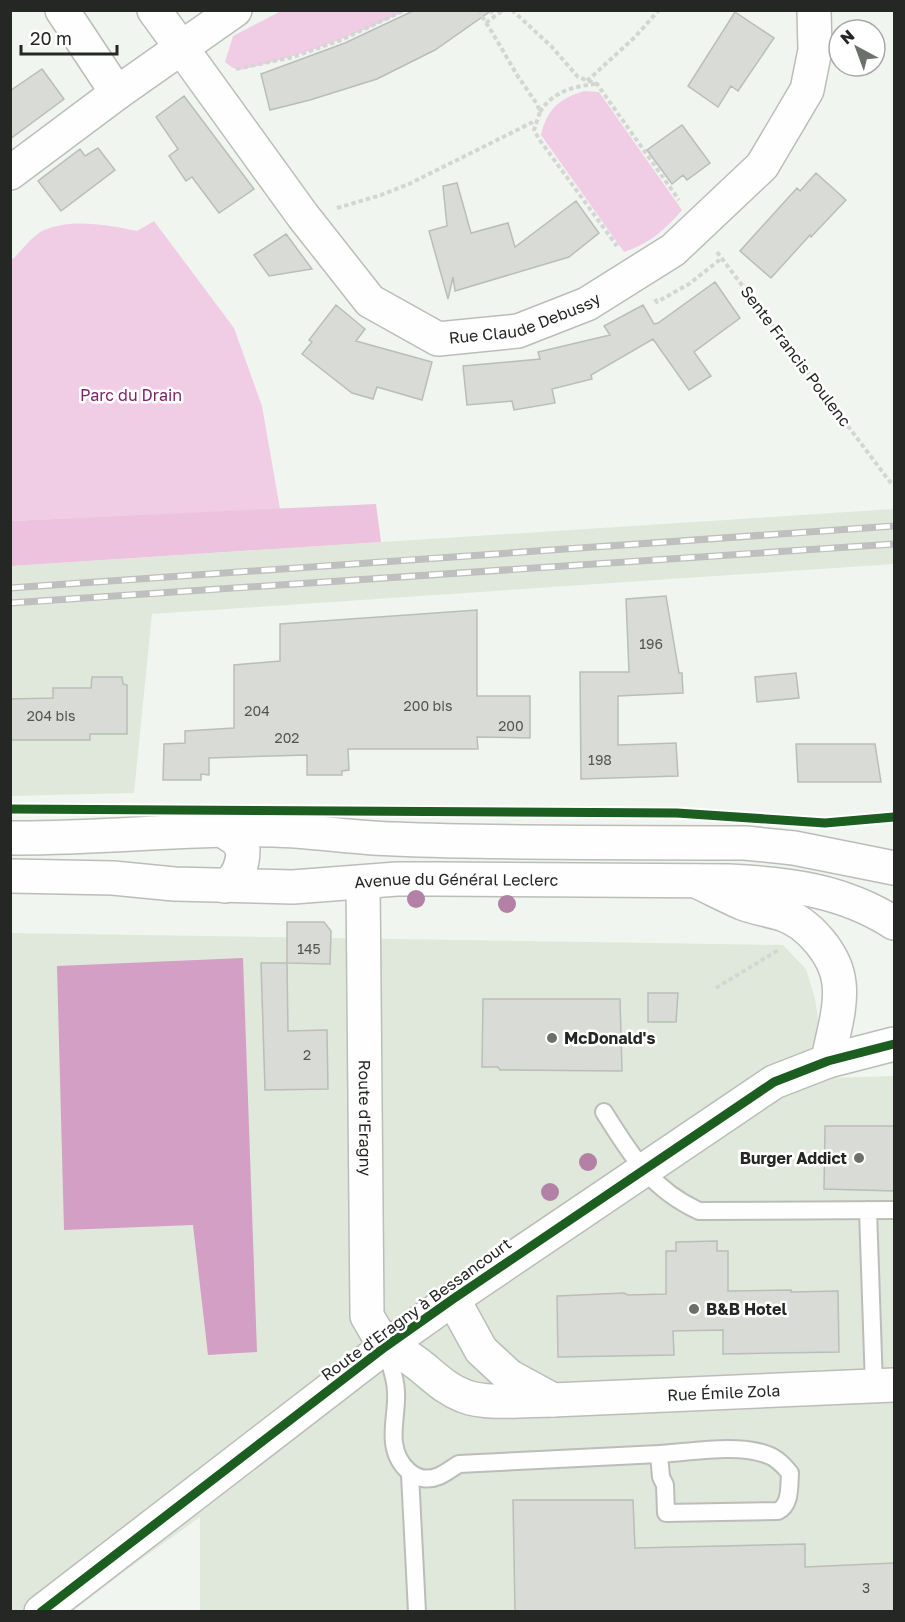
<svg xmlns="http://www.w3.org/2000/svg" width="905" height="1622" font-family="'Golos Text',sans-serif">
  <rect width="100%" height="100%" fill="#f1f5ef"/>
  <path fill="#e0e8dc" d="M894 509V564L152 614 134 793 11 796V566Z
    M11 933 783 945 806 969 815 998 826 1078 894 1076V1611H200V1517L125 1571 73 1611 11 1612Z"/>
  <path fill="#f1cde5" d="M281 11V10L405 11C352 37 297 58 239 70L233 68 225 62 233 36Z
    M584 91 599 92 682 210C666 229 649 244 624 252L541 135C547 109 559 99 584 91Z
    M154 221 234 328 262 406 280 509 11 521 10 256 13 259C22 250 33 235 44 230 73 218 108 225 137 231Z"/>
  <path fill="#ecc2de" d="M376 504 381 542 11 566V521Z"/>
  <path fill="#d49fc4" d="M243 958 257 1352 208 1355 193 1225 64 1230 57 966Z"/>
  <path fill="#d8dbd6" stroke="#babdb9" stroke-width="1.5" d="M415 10H492L435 50 377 79 310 100 270 110 261 74 345 43Z
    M735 12 774 38 738 91 731 86 718 107 688 86Z
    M42 69 64 99 10 139V91Z
    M184 96 254 189 219 213 192 177 186 181 169 156 178 149 156 117Z
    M682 125 710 163 687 180 683 175 672 184 647 150Z
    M98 148 115 170 61 211 38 181 80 149 85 156Z
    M816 173 846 200 811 237 810 235 771 278 740 251 797 188 800 191Z
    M457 183 471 233 508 223 515 247 576 201 599 233 569 257 455 291 453 277 448 299 429 231 447 226 443 186Z
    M286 234 312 269 269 276 254 255Z
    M715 282 740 318 694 352 711 376 689 390 653 339 591 375 592 379 552 389 555 403 514 410 512 401 467 405 463 366 540 359 538 352 610 335 604 326 643 305 654 324 658 323Z
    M336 305 365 329 356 341 432 362 422 400 377 387 373 399 352 393 302 354 312 342 309 340Z
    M666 596 679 673H682L683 693 618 696V745L676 743 678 776 581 779 580 672H629L626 599Z
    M477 610V696H530V738L477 737 478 749H348L349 770 342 771V775H307V755L209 758V775L201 774V780H163L164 744 185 743V731L234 728V665L280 661V624Z
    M796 673 799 698 757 702 755 677Z
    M92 677H122L123 684 127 685V734H90V740H10V699L53 698V688H91Z
    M796 744H875L881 782H798Z
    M287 922H324L331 931 330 964 287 963Z
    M261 963H287L288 1031 327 1030 328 1089 265 1090Z
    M648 993H678L676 1022H648Z
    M483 999H620L622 1071 500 1070 498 1067H482Z
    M825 1126H894V1191L824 1189Z
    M717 1241V1251H728V1291L791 1290V1292L838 1291 839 1352 723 1354V1330L673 1331 674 1355 558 1357 557 1296 624 1293 628 1295 666 1294V1251H676V1242Z
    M513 1500H633L635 1548 805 1544V1567L894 1563V1611H515Z"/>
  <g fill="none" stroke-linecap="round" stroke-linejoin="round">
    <g stroke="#bbbdb9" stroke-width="20">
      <path id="lane" d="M604 1112C631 1155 651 1189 699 1211L894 1210
        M868 1210 874 1386
        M385 1347C389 1362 396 1377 396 1392 397 1409 392 1426 394 1443 397 1465 416 1486 439 1476 446 1473 452 1468 459 1464L659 1454 661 1477 665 1485 666 1513 778 1511C791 1505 789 1486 790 1473 784 1466 777 1458 768 1455 739 1443 691 1452 659 1454
        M410 1474 417 1612"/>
    </g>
    <g stroke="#bbbdb9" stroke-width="36">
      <g id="street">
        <path d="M62 10 117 93"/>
        <path id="s1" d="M154 10 303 216 370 301 438 339 518 331 587 304 673 250 762 166 807 90 815 50 814 10"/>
        <path d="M10 173 117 93 235 10"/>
        <path d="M696 881C711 888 726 896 742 903 755 908 769 910 782 914 809 923 836 955 839 983 842 1009 832 1036 828 1061"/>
        <path id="s2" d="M363 882 367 1316 385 1347C421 1357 434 1385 464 1396 485 1405 529 1400 553 1400L509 1376 481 1350 453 1299"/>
        <path id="s3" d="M553 1400 894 1385"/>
        <path d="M41 1612 385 1347 453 1299 774 1082 828 1061 894 1044"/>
      </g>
    </g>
    <g stroke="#bbbdb9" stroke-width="36">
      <g id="secondary">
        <path d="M222 830 236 839 243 849C243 864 239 878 225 886"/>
        <path d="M10 838C98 839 186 828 273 830 314 831 355 838 395 839 512 844 628 842 745 843L794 848 894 868"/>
        <path id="s4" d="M10 876 113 878 174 884 293 887 397 879H436L729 881C789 884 842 890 894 923"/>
      </g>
    </g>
    <path stroke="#d4d6d4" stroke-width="4" stroke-dasharray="4.5 3" stroke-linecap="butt" d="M478 10 492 32 517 75 537 104 540 112 534 130 539 139 617 246
      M490 10 495 17
      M512 10 551 46 578 77 597 84 679 200
      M486 23 503 10
      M236 69 293 57 341 40 405 10
      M587 81 635 37 659 10
      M540 112C552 92 574 86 596 84
      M337 208 381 195 409 184 535 121
      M717 252 887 478 892 484H894
      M655 299 657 302 689 284 722 258
      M716 988 780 949"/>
    <use href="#lane" stroke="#fdfefd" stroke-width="16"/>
    <use href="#street" stroke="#fdfefd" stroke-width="33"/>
    <use href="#secondary" stroke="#fdfefd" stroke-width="33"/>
    <g stroke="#bebfbe" stroke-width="7">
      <path id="rail" d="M10 588 894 526
        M10 603 894 544"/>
    </g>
    <use href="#rail" stroke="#fff" stroke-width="4.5" stroke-dasharray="14" stroke-linecap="butt"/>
    <g stroke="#fff" stroke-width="13">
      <path id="cycleway" d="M10 809 677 813 825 823 894 817
        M41 1612 385 1347 453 1299 774 1082 828 1061 894 1044"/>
    </g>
    <use href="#cycleway" stroke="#1b5e20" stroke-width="9"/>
  </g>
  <g fill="#b281a5">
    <circle cx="416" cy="899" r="9"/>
    <circle cx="507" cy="904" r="9"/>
    <circle cx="588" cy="1162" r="9"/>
    <circle cx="550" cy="1192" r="9"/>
  </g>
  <g fill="#6c6f6a" stroke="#fff" stroke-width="2">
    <circle cx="552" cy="1038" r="6"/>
    <circle cx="859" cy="1158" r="6"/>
    <circle cx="694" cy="1309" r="6"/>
  </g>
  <g text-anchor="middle" stroke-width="5" stroke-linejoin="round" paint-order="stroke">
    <g font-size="14" fill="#525551">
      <text x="651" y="649">196</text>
      <text x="428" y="711">200 bis</text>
      <text x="257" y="716">204</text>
      <text x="51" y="721">204 bis</text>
      <text x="511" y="731">200</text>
      <text x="287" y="743">202</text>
      <text x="600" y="765">198</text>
      <text x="309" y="954">145</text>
      <text x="307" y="1060">2</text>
      <text x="866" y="1593">3</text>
    </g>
    <g font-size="16" fill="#242723" stroke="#fff">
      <text dy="6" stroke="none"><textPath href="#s1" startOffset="530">Rue Claude Debussy</textPath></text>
      <text transform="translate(796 356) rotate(53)" y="6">Sente Francis Poulenc</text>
      <text dy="6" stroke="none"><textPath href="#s4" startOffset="447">Avenue du Général Leclerc</textPath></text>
      <text dy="6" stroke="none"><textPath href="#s2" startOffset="236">Route d'Eragny</textPath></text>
      <text transform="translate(416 1309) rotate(-36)" y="6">Route d'Eragny à Bessancourt</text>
      <text dy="6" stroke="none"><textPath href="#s3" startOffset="171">Rue Émile Zola</textPath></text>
    </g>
    <g font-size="16" fill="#7e2269" stroke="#fff">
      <text x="131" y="401">Parc du Drain</text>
    </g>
    <g font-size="16" font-weight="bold" fill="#242723" stroke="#fff" text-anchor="start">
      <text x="564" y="1044">McDonald's</text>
      <text x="847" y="1164" text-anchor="end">Burger Addict</text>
      <text x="706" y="1315">B&amp;B Hotel</text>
    </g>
  </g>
  <rect width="905" height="1622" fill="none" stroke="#242723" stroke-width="24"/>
  <g transform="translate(857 48) rotate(319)"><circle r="28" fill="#ffffff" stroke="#a7a9a7" stroke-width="1.5"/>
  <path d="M0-4.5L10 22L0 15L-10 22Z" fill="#6c6f6a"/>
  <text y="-9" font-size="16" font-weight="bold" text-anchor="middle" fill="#242723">N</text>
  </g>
  <path d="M21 45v9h96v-9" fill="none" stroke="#242723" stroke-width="3"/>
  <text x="30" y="45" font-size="18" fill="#242723" stroke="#ffffff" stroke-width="4.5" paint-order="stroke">20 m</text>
</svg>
